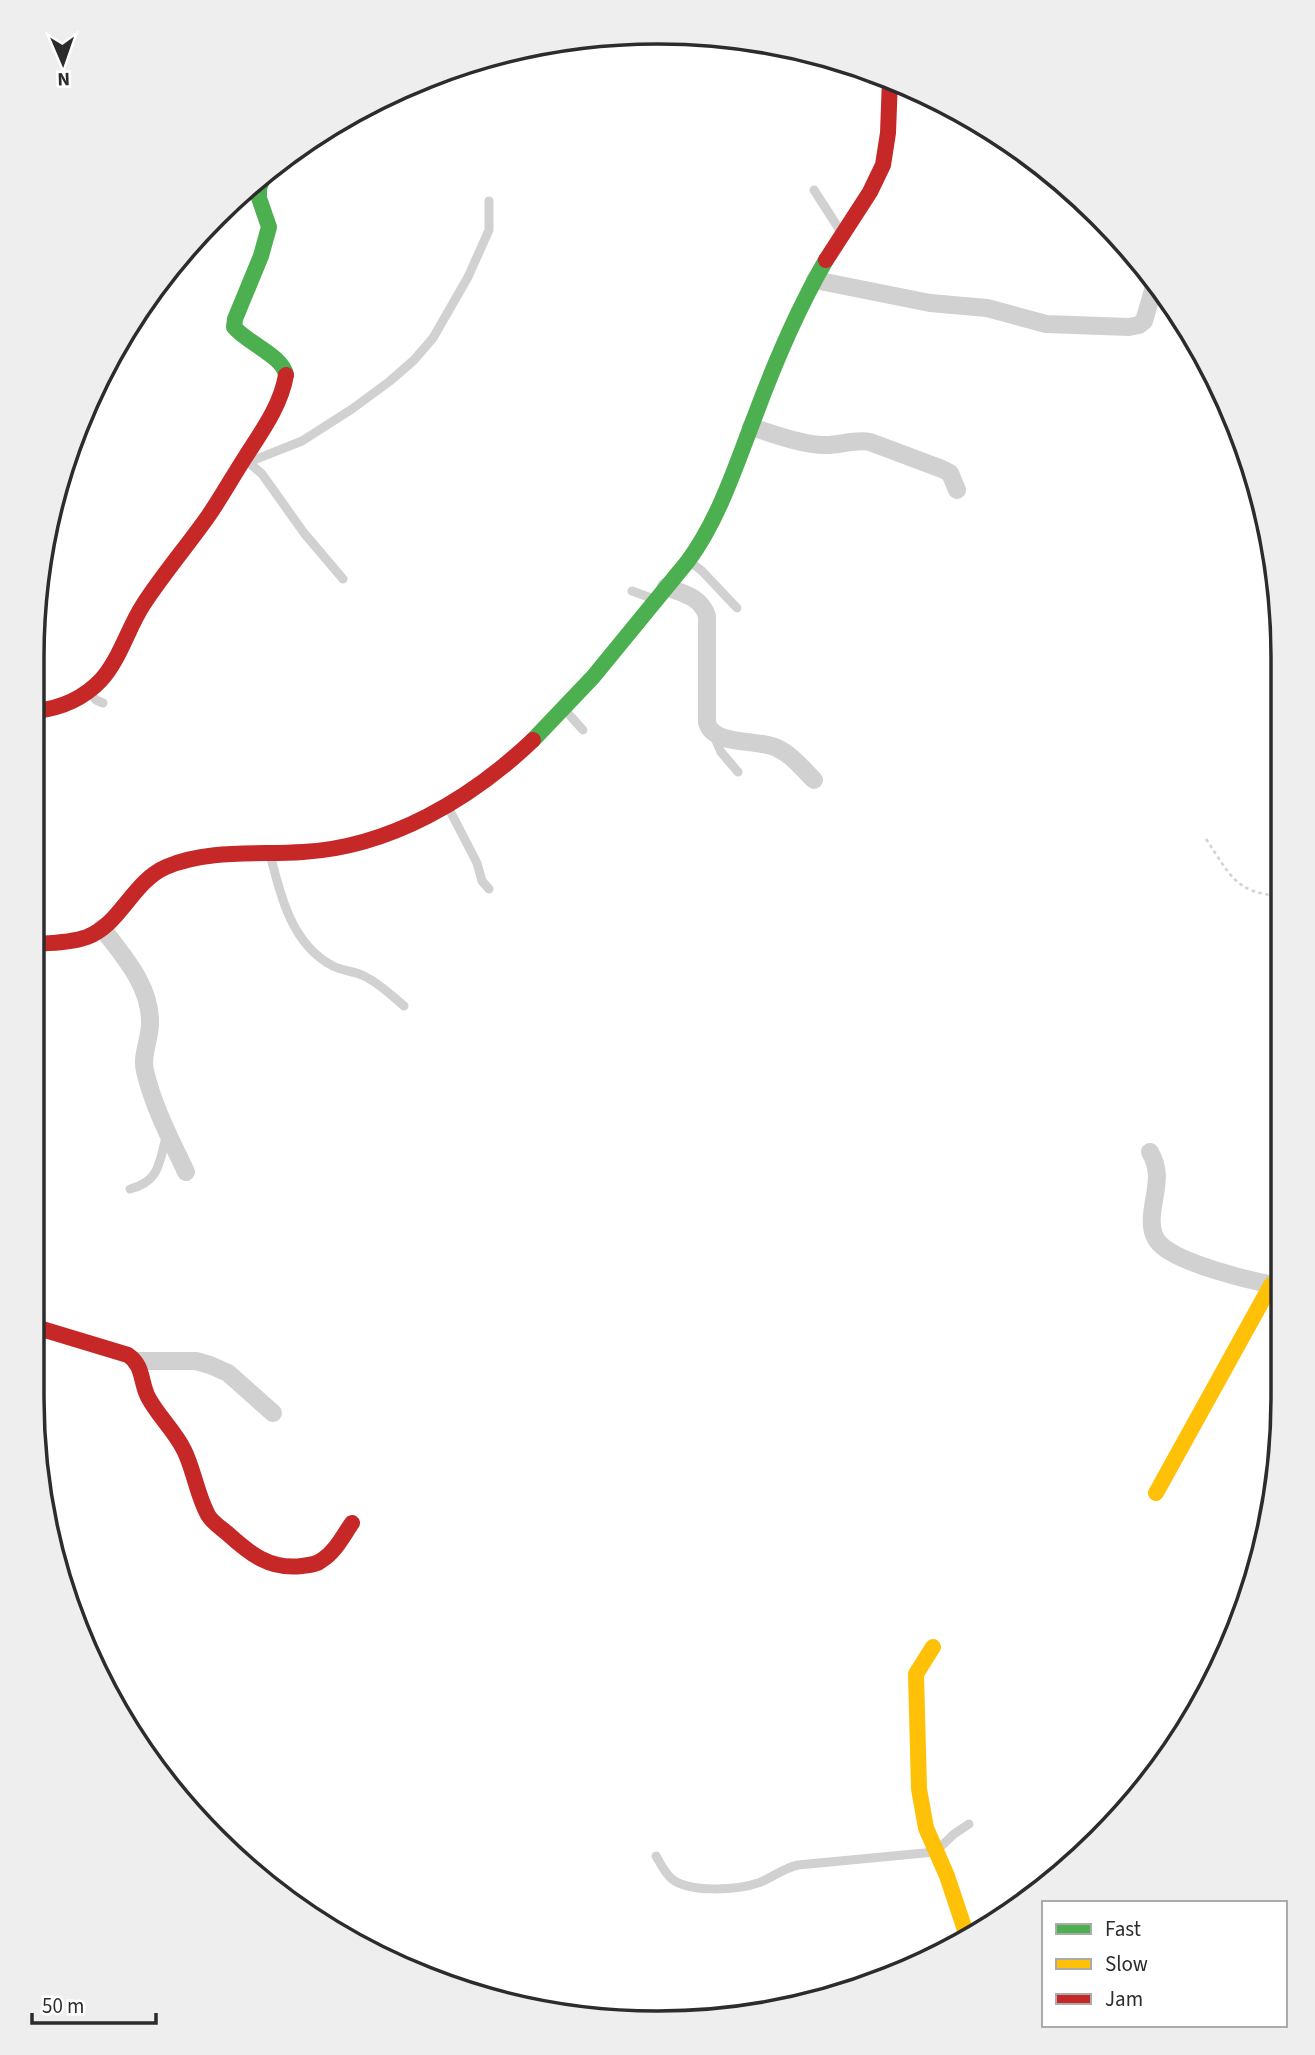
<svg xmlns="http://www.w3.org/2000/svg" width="1315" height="2055" font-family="'Source Sans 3',sans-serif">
  <rect width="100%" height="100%" fill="#fff"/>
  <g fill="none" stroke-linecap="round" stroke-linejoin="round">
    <path stroke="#d1d1d1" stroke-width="2.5" stroke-dasharray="3.5 3.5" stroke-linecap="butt" d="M1206 839C1230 874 1234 893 1281 896"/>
    <path stroke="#d1d1d1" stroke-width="9" d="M814 190 841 232
      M247 461 262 474 304 533 343 579
      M249 462 302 441 352 409 390 381 414 360 433 338 468 277 489 230V201
      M689 561 702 571 737 608
      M632 591 654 599
      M89 692 96 700 103 703
      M565 710 583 730
      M714 736 721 752 738 772
      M448 807 477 863 482 881 489 889
      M270 854C280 895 292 945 333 966 343 971 354 971 364 976 379 983 391 995 404 1006
      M130 1189C161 1181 159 1161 167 1134
      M656 1856C661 1864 664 1872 672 1879 689 1893 738 1890 758 1883 772 1878 783 1868 798 1865L935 1852 954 1834 969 1824"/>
    <path stroke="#d1d1d1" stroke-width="18" d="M815 280 930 303 987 308 1046 324 1129 327 1139 325 1144 321 1156 280
      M751 427C771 433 805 446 826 445 841 445 855 439 870 442L942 469 950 473 957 490
      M666 587C683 593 701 597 707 616V723C715 747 756 738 777 748 792 755 803 769 814 780
      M102 928C123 956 151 986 150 1023 150 1040 141 1055 145 1071 153 1106 171 1140 186 1172
      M1150 1152C1163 1174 1154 1192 1152 1215 1151 1226 1153 1238 1161 1245 1181 1264 1251 1281 1279 1286
      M137 1361H196L210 1365 228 1373 273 1413"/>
    <path stroke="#4caf50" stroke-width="16" d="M266 170 259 188V198L269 227 261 256 235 319 234 327C247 343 283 356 286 375
      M533 740 593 677 688 561C719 519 736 465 755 416 775 362 797 310 826 260"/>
    <path stroke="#ffc107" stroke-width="16" d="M1156 1493 1271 1285
      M933 1647 916 1674 919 1789 926 1828 947 1876 967 1936"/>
    <path stroke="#c62828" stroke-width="16" d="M826 260 870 192 883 165 888 133 890 79
      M36 711C62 708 83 699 101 680 120 659 128 628 143 605 163 574 188 545 209 515 222 496 233 476 246 456 262 431 281 405 286 375
      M34 944C51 943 70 943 87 937 121 924 132 882 166 867 208 849 258 855 303 852 390 847 471 799 533 740
      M32 1326 128 1355C144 1366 140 1381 148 1397 158 1416 174 1430 184 1450 194 1470 197 1495 208 1515 212 1522 221 1528 227 1533 250 1554 270 1570 302 1566 309 1565 316 1565 322 1560 335 1552 343 1536 352 1523"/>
  </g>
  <path d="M0 0H1315V2055H0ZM657 44H658A613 613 0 0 1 1271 657V1398A613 613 0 0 1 658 2011H657A613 613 0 0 1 44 1398V657A613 613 0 0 1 657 44Z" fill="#eee" fill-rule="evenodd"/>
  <path fill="none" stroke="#2c2c2c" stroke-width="3.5" d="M657 44H658A613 613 0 0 1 1271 657V1398A613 613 0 0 1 658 2011H657A613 613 0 0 1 44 1398V657A613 613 0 0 1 657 44Z"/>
  <rect x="1042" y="1901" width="245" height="126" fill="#ffffff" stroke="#ababab" stroke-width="2"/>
  <rect x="1056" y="1924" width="35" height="10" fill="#4caf50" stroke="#ababab" stroke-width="2"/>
  <text x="1105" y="1936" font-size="21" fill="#2c2c2c">Fast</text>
  <rect x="1056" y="1959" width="35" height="10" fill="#ffc107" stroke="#ababab" stroke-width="2"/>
  <text x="1105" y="1971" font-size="21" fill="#2c2c2c">Slow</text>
  <rect x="1056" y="1994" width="35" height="10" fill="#c62828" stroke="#ababab" stroke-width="2"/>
  <text x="1105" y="2006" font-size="21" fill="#2c2c2c">Jam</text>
  <g transform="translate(63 63) rotate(178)" stroke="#ffffff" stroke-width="5" paint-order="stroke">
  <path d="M0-5L12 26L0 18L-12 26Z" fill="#2c2c2c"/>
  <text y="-10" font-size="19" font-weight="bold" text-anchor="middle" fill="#2c2c2c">N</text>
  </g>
  <path d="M32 2013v10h124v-10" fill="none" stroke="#2c2c2c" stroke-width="3.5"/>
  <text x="42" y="2013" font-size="21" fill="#2c2c2c" stroke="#ffffff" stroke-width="5" paint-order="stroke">50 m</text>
</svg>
